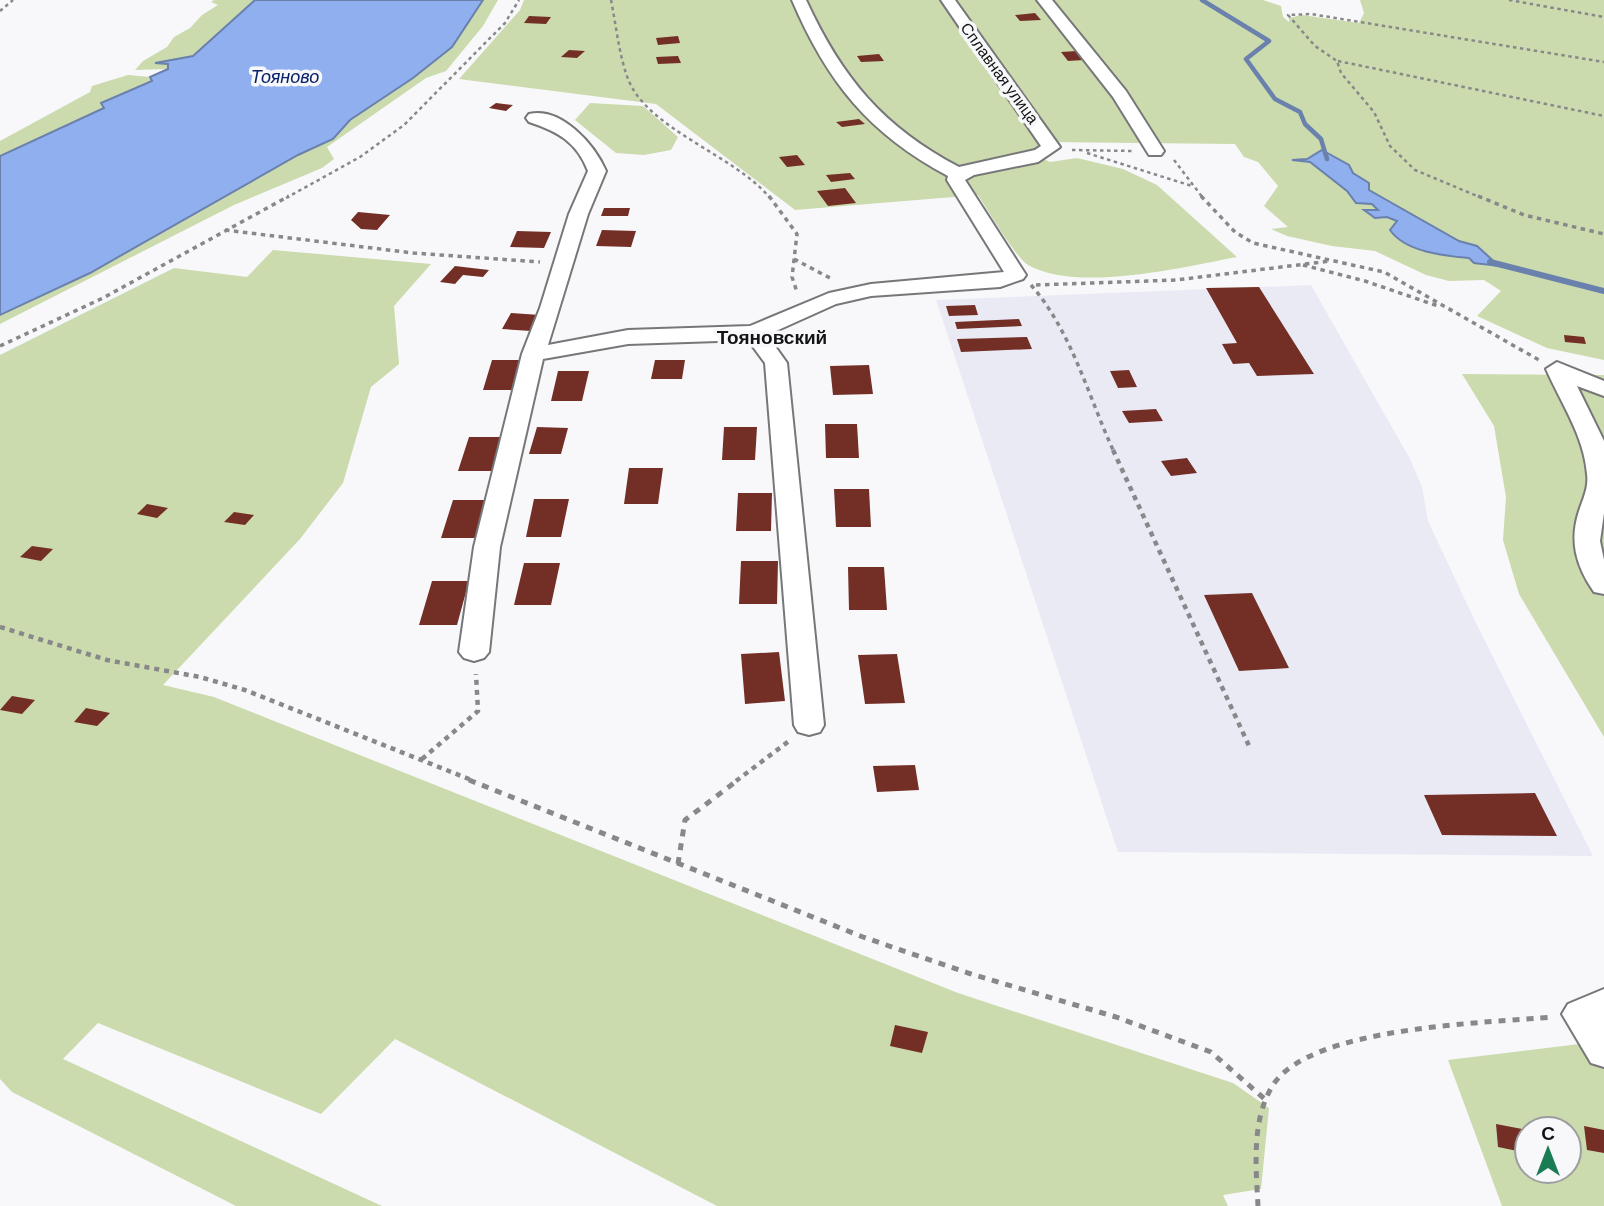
<svg xmlns="http://www.w3.org/2000/svg" width="1604" height="1206" font-family="Barlow,sans-serif">
  <rect width="100%" height="100%" fill="#f8f8fb"/>
  <path fill="#eaeaf5" d="M1311 285 1410 459 1422 487 1428 521 1475 621 1593 856 1118 852 936 300Z"/>
  <path fill="#cbdbad" fill-rule="evenodd" d="M214 0H255L193 56 159 63 168 64V69L135 70 143 61 167 47 174 37 190 28 202 15 218 5 211 2Z
    M483 0H498L483 26 446 71 426 78 327 147 334 159 322 168 234 205 0 324V315L90 273 298 155 333 139 350 120 413 78 452 47Z
    M524 0H1263L1281 6 1283 17 1289 22V18L1302 15 1359 23 1364 13 1360 0H1604V360L1547 348 1477 316 1501 291 1484 280 1449 281 1426 275 1375 251 1332 246 1287 236 1271 229 1288 227 1264 206 1278 186 1258 162 1244 157 1235 144 1046 142 1033 154 1050 162 1077 158 1123 169 1157 185 1237 257C1184 267 1077 293 1028 265 1017 259 987 209 978 195L795 210 656 104 459 79 520 10Z
    M128 75 150 77 152 81 101 103 105 107 0 156V141L90 92 92 86Z
    M590 103 643 106 678 137 671 150 644 155 616 153 575 120Z
    M273 250 431 264 394 306 399 364 371 387 343 483 300 539 163 685 214 697 958 993 1233 1083 1269 1108 1261 1189 1223 1195 1228 1206H717L395 1039 321 1114 98 1023 63 1059 382 1206H236L12 1092 0 1079V355L174 268 247 277Z
    M1462 374 1604 375V737L1519 594 1503 540 1506 497 1494 426Z
    M1604 1041V1206H1502L1448 1060ZM1527 1129H1569V1171H1527Z"/>
  <path fill="#90afee" stroke="#6a80ad" stroke-width="2" d="M255 0H483L452 47 413 78 350 120 333 139 298 155 90 273 0 315V156L104 108 101 103 152 81 150 77 168 69V64L155 63 193 56Z
    M1322 150 1349 165 1353 173 1369 183V190L1459 241 1477 246 1499 266 1474 263 1469 258C1445 256 1405 252 1390 230L1397 221 1387 217 1375 218 1364 210H1378L1372 204 1356 203 1347 191 1310 162 1292 160 1307 159Z"/>
  <g fill="none" stroke-linecap="round" stroke-linejoin="round">
    <path stroke="#6a80ad" stroke-width="4.5" d="M1202 0 1269 41 1246 59 1275 99 1300 112 1305 124 1321 139 1327 159"/>
    <path stroke="#6a80ad" stroke-width="6" d="M1490 262 1604 291"/>
  </g>
  <path fill="#732f26" d="M1035 13 1041 20 1020 21 1015 15Z
    M529 16 551 17 546 24 524 23Z
    M678 36 680 43 658 45 656 38Z
    M569 50 585 51 577 58 561 57Z
    M1077 51 1084 60 1068 61 1061 52Z
    M879 54 884 61 861 62 857 56Z
    M678 56 681 63 658 64 656 57Z
    M496 103 513 105 506 111 489 108Z
    M859 119 865 124 842 127 836 122Z
    M797 155 805 165 787 167 779 157Z
    M850 173 855 179 831 182 826 175Z
    M845 188 856 203 828 206 817 191Z
    M604 208H630L628 216H601Z
    M358 212 390 215 377 230 361 229 351 220Z
    M602 230 636 231 631 247 596 246Z
    M517 231 551 232 544 248 510 247Z
    M455 266 489 270 483 277 463 275 455 284 440 282Z
    M1259 287 1314 374 1257 376 1249 363 1233 364 1222 344 1237 343 1206 288Z
    M975 305 978 315 949 316 946 306Z
    M511 313 540 315 531 331 502 329Z
    M1019 319 1022 326 957 329 955 322Z
    M1564 335 1584 337 1586 344 1565 342Z
    M1027 337 1032 349 961 352 957 339Z
    M492 360H522L514 390H483Z
    M655 360H685L682 379H651Z
    M869 365 873 394 833 395 830 366Z
    M1129 370 1137 387 1118 388 1110 371Z
    M558 371H589L582 401H551Z
    M1156 409 1163 421 1129 423 1122 411Z
    M825 424H857L859 458H826Z
    M537 427 568 428 561 454H529Z
    M724 427H757L755 460H722Z
    M469 437H501L492 471H458Z
    M1187 458 1197 473 1171 476 1161 461Z
    M629 468H663L658 504H624Z
    M834 489H869L871 527H836Z
    M738 493H772L771 531H736Z
    M534 499H569L561 537H526Z
    M453 500H487L477 538H441Z
    M147 504 168 508 157 518 137 514Z
    M234 512 254 515 245 525 224 522Z
    M32 546 53 549 41 561 20 557Z
    M741 561H778L777 604H739Z
    M524 563H560L551 605H514Z
    M848 567H884L887 610H849Z
    M432 581H469L457 625H419Z
    M1252 593 1289 668 1239 671 1204 595Z
    M779 652 785 701 745 704 741 654Z
    M897 654 905 703 865 704 858 655Z
    M12 696 35 700 22 714 0 710Z
    M86 708 110 713 97 726 74 722Z
    M915 765 919 790 877 792 873 766Z
    M1535 793 1557 836 1442 835 1424 795Z
    M895 1025 928 1032 922 1053 890 1046Z
    M1496 1124 1527 1130V1153L1498 1147Z
    M1584 1126 1604 1130V1153L1587 1150Z"/>
  <g fill="none" stroke-linecap="round" stroke-linejoin="round">
    <g stroke="#77777a" stroke-width="4">
      <path id="minor" d="M792 0H806C842 78 883 127 959 167L1035 150 1041 146 941 0H955L1060 147 1038 162 974 175 965 180 1026 275 1023 279 1000 287 871 296 836 304 767 335 787 363 824 725 820 732 809 735 798 732 794 725 765 363 748 340 628 344 543 359 500 547 489 652 484 658 474 661 464 658 459 652 474 547 522 354 540 308 569 214 588 171C577 142 557 131 529 122L526 118 529 114C561 106 595 145 606 171L588 214 548 345 628 330 750 326 829 293 871 284 1004 272 947 180 948 176C869 134 827 82 792 0Z
        M1037 0H1052L1126 91 1164 151 1161 155H1149L1113 97Z
        M1557 362 1604 381V396L1577 386 1604 441V513L1600 541 1604 560V594L1594 592C1576 566 1569 541 1579 511 1583 499 1589 487 1587 474 1584 436 1561 403 1546 369Z
        M1604 989V1067L1591 1063 1562 1014 1568 1004Z"/>
    </g>
    <path stroke="#88888a" stroke-width="2.5" stroke-dasharray="3.5 3.5" stroke-linecap="butt" d="M611 0C616 25 619 55 628 79 648 130 735 155 770 198
      M1509 0 1604 17
      M0 11 13 0
      M1338 61 1604 116
      M1072 150 1133 151
      M1087 153 1192 186
      M1174 160 1203 198
      M286 198 360 157 404 125 505 23 519 0
      M1482 198 1415 170 1390 146 1374 112 1341 73 1337 61 1315 46 1288 15 1311 14 1604 62"/>
    <path stroke="#88888a" stroke-width="3.5" stroke-dasharray="4.5 4.5" stroke-linecap="butt" d="M769 196 797 234 792 277 797 292
      M1201 196 1235 232 1253 243 1384 272 1539 360
      M1478 196 1524 215 1604 234
      M225 230 413 253 540 262
      M794 259 830 278
      M1303 265 1365 281 1438 306
      M1031 285C1072 332 1088 396 1114 452
      M1036 285 1176 280 1330 261
      M0 346 103 298 289 196"/>
    <path stroke="#88888a" stroke-width="4.5" stroke-dasharray="5 5" stroke-linecap="butt" d="M1113 450 1250 748
      M0 627 107 660 200 677 245 690 474 781
      M422 759 478 711 476 674
      M736 781 789 741"/>
    <path stroke="#88888a" stroke-width="5" stroke-dasharray="7 7" stroke-linecap="butt" d="M469 780 863 937 968 973 1116 1017 1211 1052 1267 1101
      M678 864 685 820 738 780
      M1258 1206C1256 1167 1251 1120 1273 1085 1311 1026 1488 1023 1554 1017"/>
    <use href="#minor" fill="#fff" fill-rule="evenodd"/>
  </g>
  <g text-anchor="middle" stroke-width="7" stroke-linejoin="round" paint-order="stroke">
    <g font-size="16" fill="#131415" stroke="#f8f8fb">
      <text transform="translate(1000 73) rotate(54)" y="6">Сплавная улица</text>
    </g>
    <g font-size="18" font-style="italic" fill="#082269" stroke="#f8f8fb">
      <text x="285" y="83">Тояново</text>
    </g>
    <g font-size="19" font-weight="bold" fill="#131415" stroke="#f8f8fb">
      <text x="772" y="344">Тояновский</text>
    </g>
  </g>
  <g transform="translate(1548 1150)"><circle r="33" fill="#f8f8fb" stroke="#9c9d9f" stroke-width="2"/>
  <path d="M0-5L12 26L0 18L-12 26Z" fill="#1a7c54"/>
  <text y="-10" font-size="19" font-weight="bold" text-anchor="middle" fill="#131415">С</text>
  </g>
</svg>
